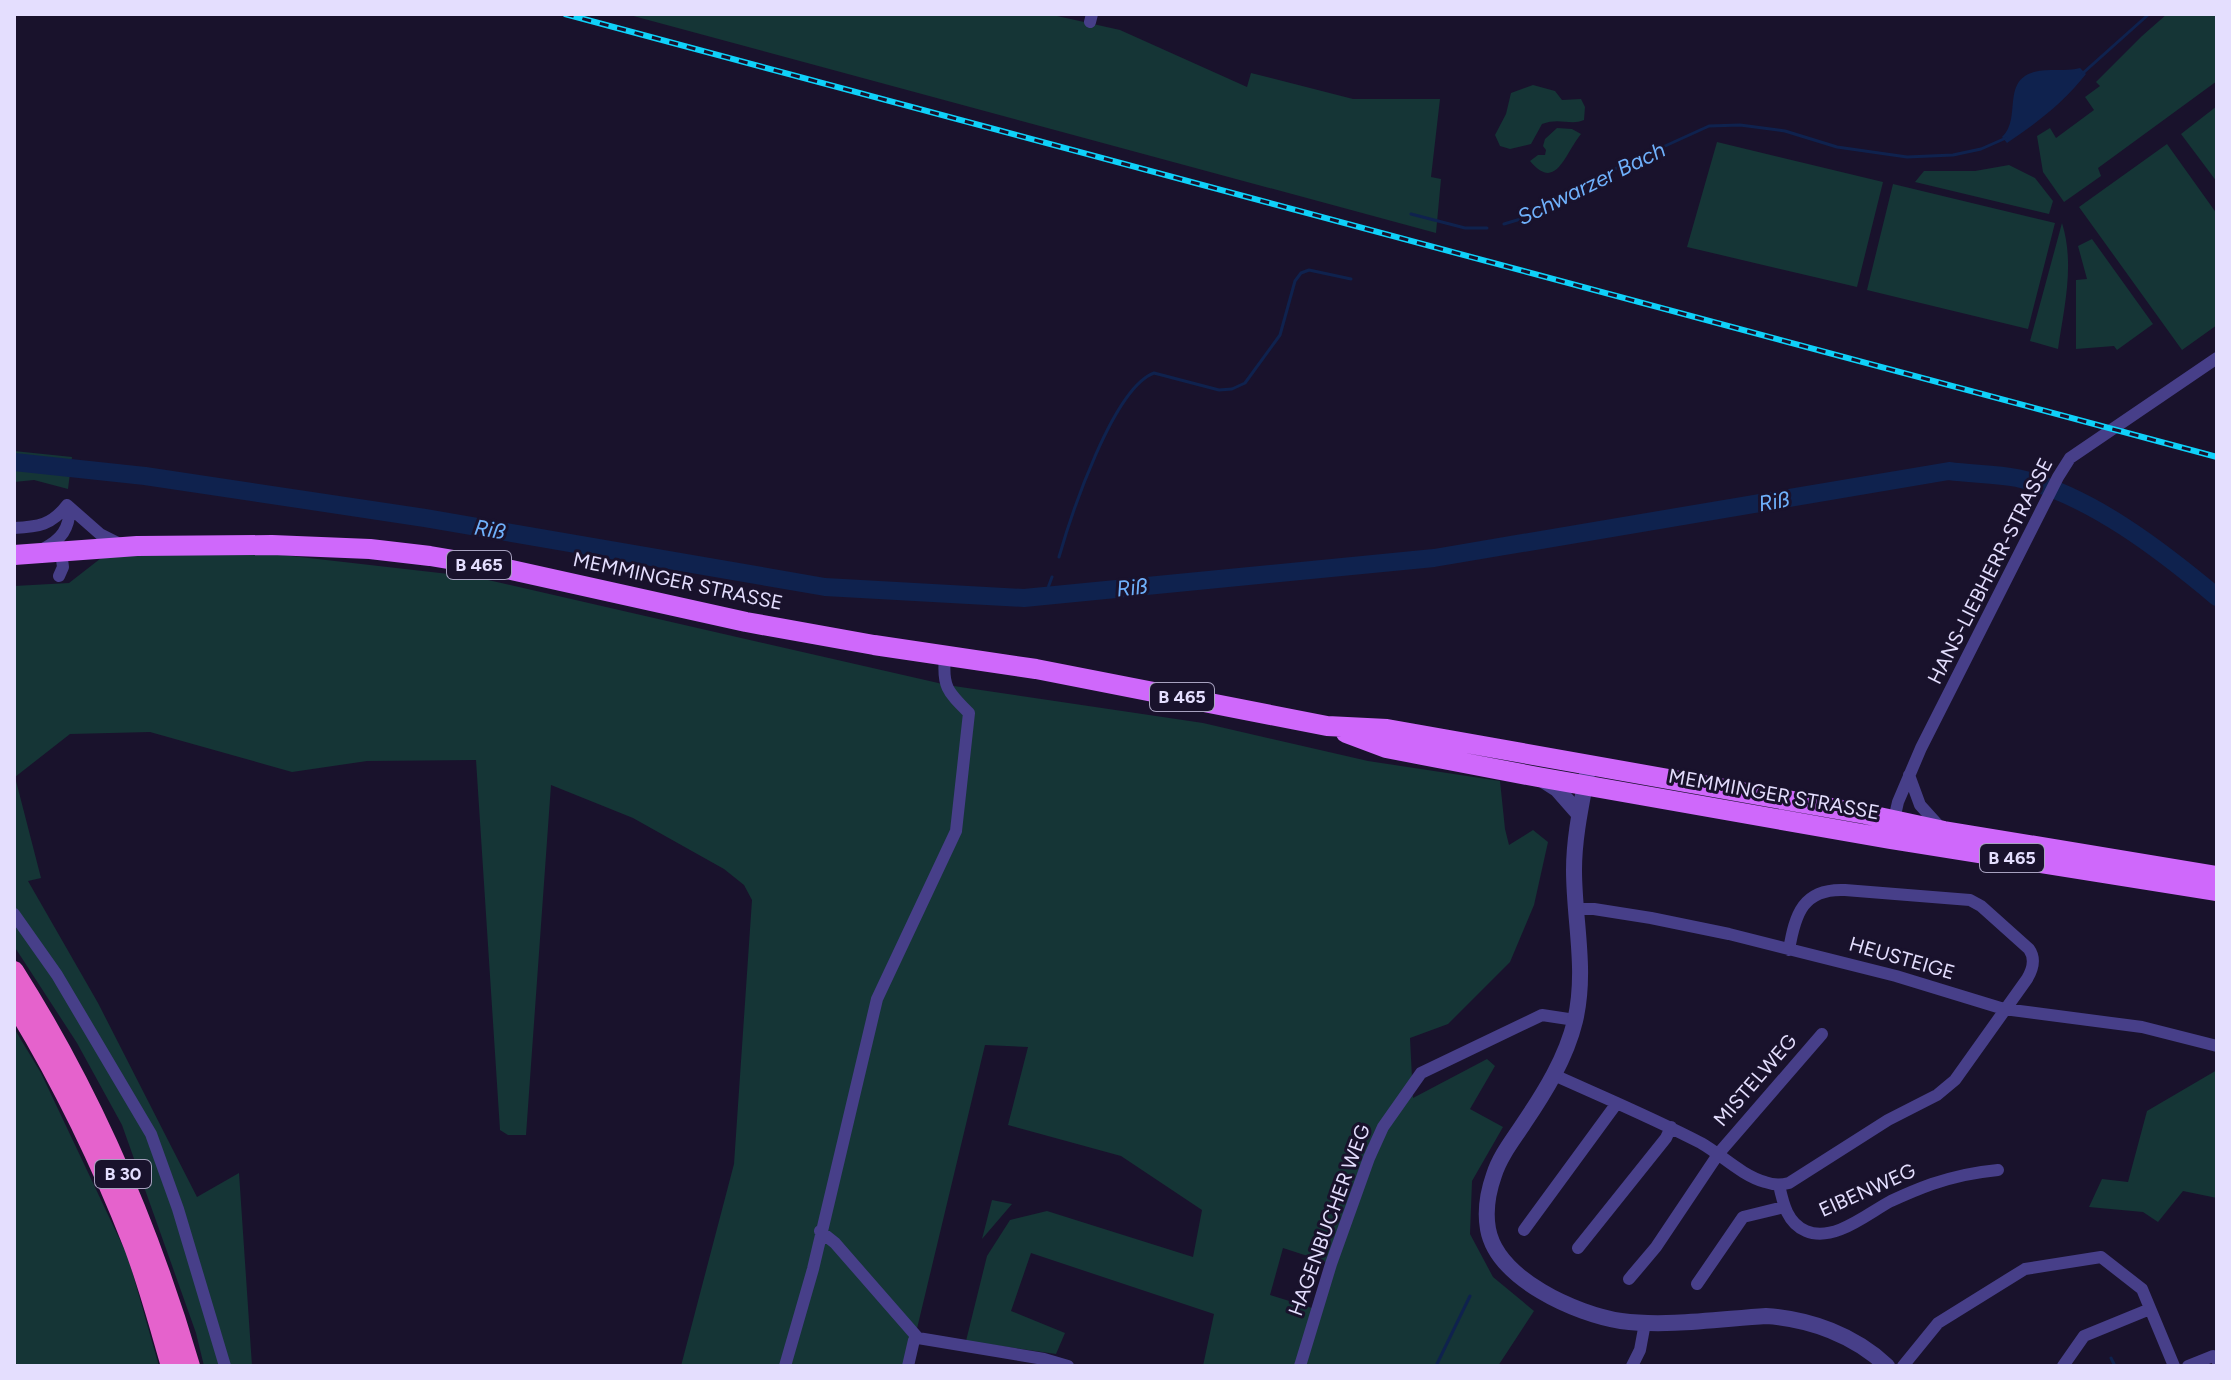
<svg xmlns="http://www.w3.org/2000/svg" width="2231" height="1380" font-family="Figtree,sans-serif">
  <rect width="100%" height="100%" fill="#19122c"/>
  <path fill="#153536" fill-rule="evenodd" d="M626 14H1048L1120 30 1247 87 1251 73 1353 99H1440L1431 177 1441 179 1436 233Z
    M2167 14H2217V81L2098 168 2101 176 2064 202 2043 172 2037 136 2050 128 2056 138 2094 110 2085 97 2100 86 2096 82 2142 36Z
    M1533 85 1555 91 1562 100 1581 99 1585 107 1584 120C1570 126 1560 117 1542 124L1531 144 1510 149 1500 146 1495 135 1506 114 1511 93Z
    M2217 106V182L2181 134Z
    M1557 128 1572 129 1581 134C1564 155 1556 192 1530 161L1538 155H1545L1546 150 1543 146 1545 139Z
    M1717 142 1883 182 1857 287 1687 247Z
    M2167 144 2217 214V325L2182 350 2079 207Z
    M2009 165 2035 178 2053 201 2049 214 1915 182 1924 171H1975Z
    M1893 184 2055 223 2028 329 1867 290Z
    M2062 223C2075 264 2064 308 2058 349L2030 341Z
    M2092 239 2153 324 2117 350 2114 346 2076 349V280L2087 279 2078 246Z
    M14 451 72 457 68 489 34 480 14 482Z
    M247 551 475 577 947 685 1203 723 1368 761 1500 781 1505 829 1509 845 1533 830 1548 842 1534 905 1510 962 1448 1024 1410 1038 1413 1098 1487 1059 1495 1066 1470 1109 1503 1127 1472 1181 1470 1234 1493 1277 1534 1311 1498 1366H1203L1214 1314 1031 1253 1011 1311 1065 1333 1056 1354 966 1341 987 1256 1010 1220 1047 1211 1193 1257 1202 1210 1121 1156 1008 1125 1028 1047 985 1045 908 1366H681L734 1164 752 900 744 885 724 869 633 818 551 785 526 1135H508L500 1130 476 760 367 761 292 772 150 732 70 734 15 777 41 878 28 881 98 1003 197 1197 239 1173 252 1366H204L196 1333 122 1125 77 1043 14 946V586L69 583 105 555ZM1283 1248 1326 1262 1312 1308 1270 1295Z
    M14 1028 41 1073 128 1257 159 1366H17L14 1358Z
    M2217 1070V1198L2183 1191 2158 1222 2143 1212 2089 1207 2102 1179 2128 1182 2147 1111Z
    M992 1200 1012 1204 982 1239Z"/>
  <path fill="#0f224e" d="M2080 68 2086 74C2063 103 2037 123 2007 143L2002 137C2022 119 2001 81 2034 72 2049 68 2065 72 2080 68Z"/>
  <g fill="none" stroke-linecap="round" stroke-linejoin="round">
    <path stroke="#0f224e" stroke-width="3" d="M2083 73 2149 14
      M1411 214 1465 228H1487
      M1504 224 1534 215 1586 182 1709 126 1740 125 1785 131 1837 147 1907 157 1953 155 1981 149 2006 138
      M1059 557C1071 515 1113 388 1154 373L1219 390 1232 389 1245 383 1280 335 1295 281 1301 273 1309 270 1351 279
      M1045 596 1052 577
      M2111 1358 2115 1366
      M1436 1366 1470 1296"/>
    <path stroke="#0f224e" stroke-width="18" d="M14 462 145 476 425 518 825 587 1024 598 1434 558 1949 471C1971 474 1995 474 2017 478 2089 494 2162 551 2217 597"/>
    <path stroke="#473f89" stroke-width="12" d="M1090 22 1092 14
      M14 528C38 527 52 525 67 505L100 534 120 544
      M43 549C62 539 69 529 70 508
      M59 576 63 567 61 552
      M1909 775 1920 805 1939 826
      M1893 824 1898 802 1921 748 2058 477 2070 458 2217 358
      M1577 909H1594L1651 918 1729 934 1896 976 2004 1009 2142 1027 2217 1046
      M14 914 57 975 151 1134 178 1209 225 1366
      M1554 1075C1603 1097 1653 1118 1701 1143 1722 1155 1741 1175 1765 1182 1773 1185 1781 1185 1789 1183L1888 1120 1937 1095 1955 1080 2027 979C2033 969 2036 959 2029 949L1981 906 1970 900 1845 890C1803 888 1795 914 1789 950
      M1779 1185C1783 1203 1787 1223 1806 1231 1834 1243 1868 1213 1891 1201 1904 1195 1918 1189 1932 1184 1953 1177 1975 1172 1998 1170
      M1524 1230 1617 1103
      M820 1231 835 1243 918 1338
      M1578 1248 1666 1138 1671 1127
      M1629 1279 1656 1247 1719 1153 1822 1034
      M1697 1284 1743 1217 1784 1207
      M785 1366 813 1269 877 999 956 831 969 713C948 692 942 687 945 657
      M908 1366 914 1340 918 1338 1044 1359 1068 1366
      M1300 1366 1331 1264 1369 1158 1383 1127 1421 1073 1542 1015 1575 1020
      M1632 1366 1640 1350 1645 1323
      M1903 1366 1938 1323 2025 1269 2101 1257 2142 1289 2174 1366
      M2063 1366 2084 1336 2150 1309
      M2188 1366 2213 1356 2217 1360"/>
    <path stroke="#473f89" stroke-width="16" d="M1587 774C1581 806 1574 838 1574 870 1574 921 1587 970 1575 1021 1566 1058 1545 1092 1524 1123 1513 1140 1500 1156 1494 1175 1488 1192 1485 1212 1488 1229 1497 1279 1576 1314 1621 1321 1666 1327 1720 1319 1766 1316 1810 1319 1854 1335 1887 1366
      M1543 780 1557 789 1579 814"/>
    <path stroke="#cf68fb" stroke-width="20" d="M14 555 137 546 272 545 370 549 430 556 507 569 746 622 874 645 1036 669 1327 726 1387 729 1865 814 1944 831 2217 876
      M1346 733 1386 748 1538 777 1890 839 2217 891"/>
    <path stroke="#e562cc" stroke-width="20" d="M14 971C92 1094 149 1226 190 1366
      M14 1003C61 1080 100 1160 133 1244 148 1283 159 1325 171 1366"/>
    <g stroke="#0fd1f9" stroke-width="6">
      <path id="rail" d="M565 14 2217 457"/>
    </g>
    <use href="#rail" stroke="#19122c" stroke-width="3" stroke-dasharray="9" stroke-linecap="butt"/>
  </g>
  <g text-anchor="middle" stroke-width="6" stroke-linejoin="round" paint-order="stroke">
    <g fill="#19122c" stroke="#a7a1bf" stroke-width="2">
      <rect x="447" y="551" width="64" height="28" rx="6"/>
      <rect x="1150" y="683" width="64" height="28" rx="6"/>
      <rect x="1980" y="844" width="64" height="28" rx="6"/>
      <rect x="95" y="1160" width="56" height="28" rx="6"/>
    </g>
    <g font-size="18" font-weight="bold" fill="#e4defe">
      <text x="479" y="571">B 465</text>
      <text x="1182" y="703">B 465</text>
      <text x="2012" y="864">B 465</text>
      <text x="123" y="1180">B 30</text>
    </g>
    <g font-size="20" fill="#e4defe" stroke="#19122c">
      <text transform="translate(1990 571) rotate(-63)" y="7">HANS-LIEBHERR-STRASSE</text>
      <text transform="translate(678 581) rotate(12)" y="7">MEMMINGER STRASSE</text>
      <text transform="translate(1774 794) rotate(10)" y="7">MEMMINGER STRASSE</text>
      <text transform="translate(1902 958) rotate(16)" y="7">HEUSTEIGE</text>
      <text transform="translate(1755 1080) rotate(-49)" y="7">MISTELWEG</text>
      <text transform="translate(1867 1190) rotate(-24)" y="7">EIBENWEG</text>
      <text transform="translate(1329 1220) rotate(-70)" y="7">HAGENBUCHER WEG</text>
    </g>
    <g font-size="22" font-style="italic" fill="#6fb0fb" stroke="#19122c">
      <text transform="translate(1591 183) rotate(-26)" y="8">Schwarzer Bach</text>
      <text transform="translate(1774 501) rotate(-10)" y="8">Riß</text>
      <text transform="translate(490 529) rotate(10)" y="8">Riß</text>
      <text transform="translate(1132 587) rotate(-6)" y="8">Riß</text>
    </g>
  </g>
  <rect width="2231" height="1380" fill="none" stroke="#e4defe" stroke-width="32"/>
</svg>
